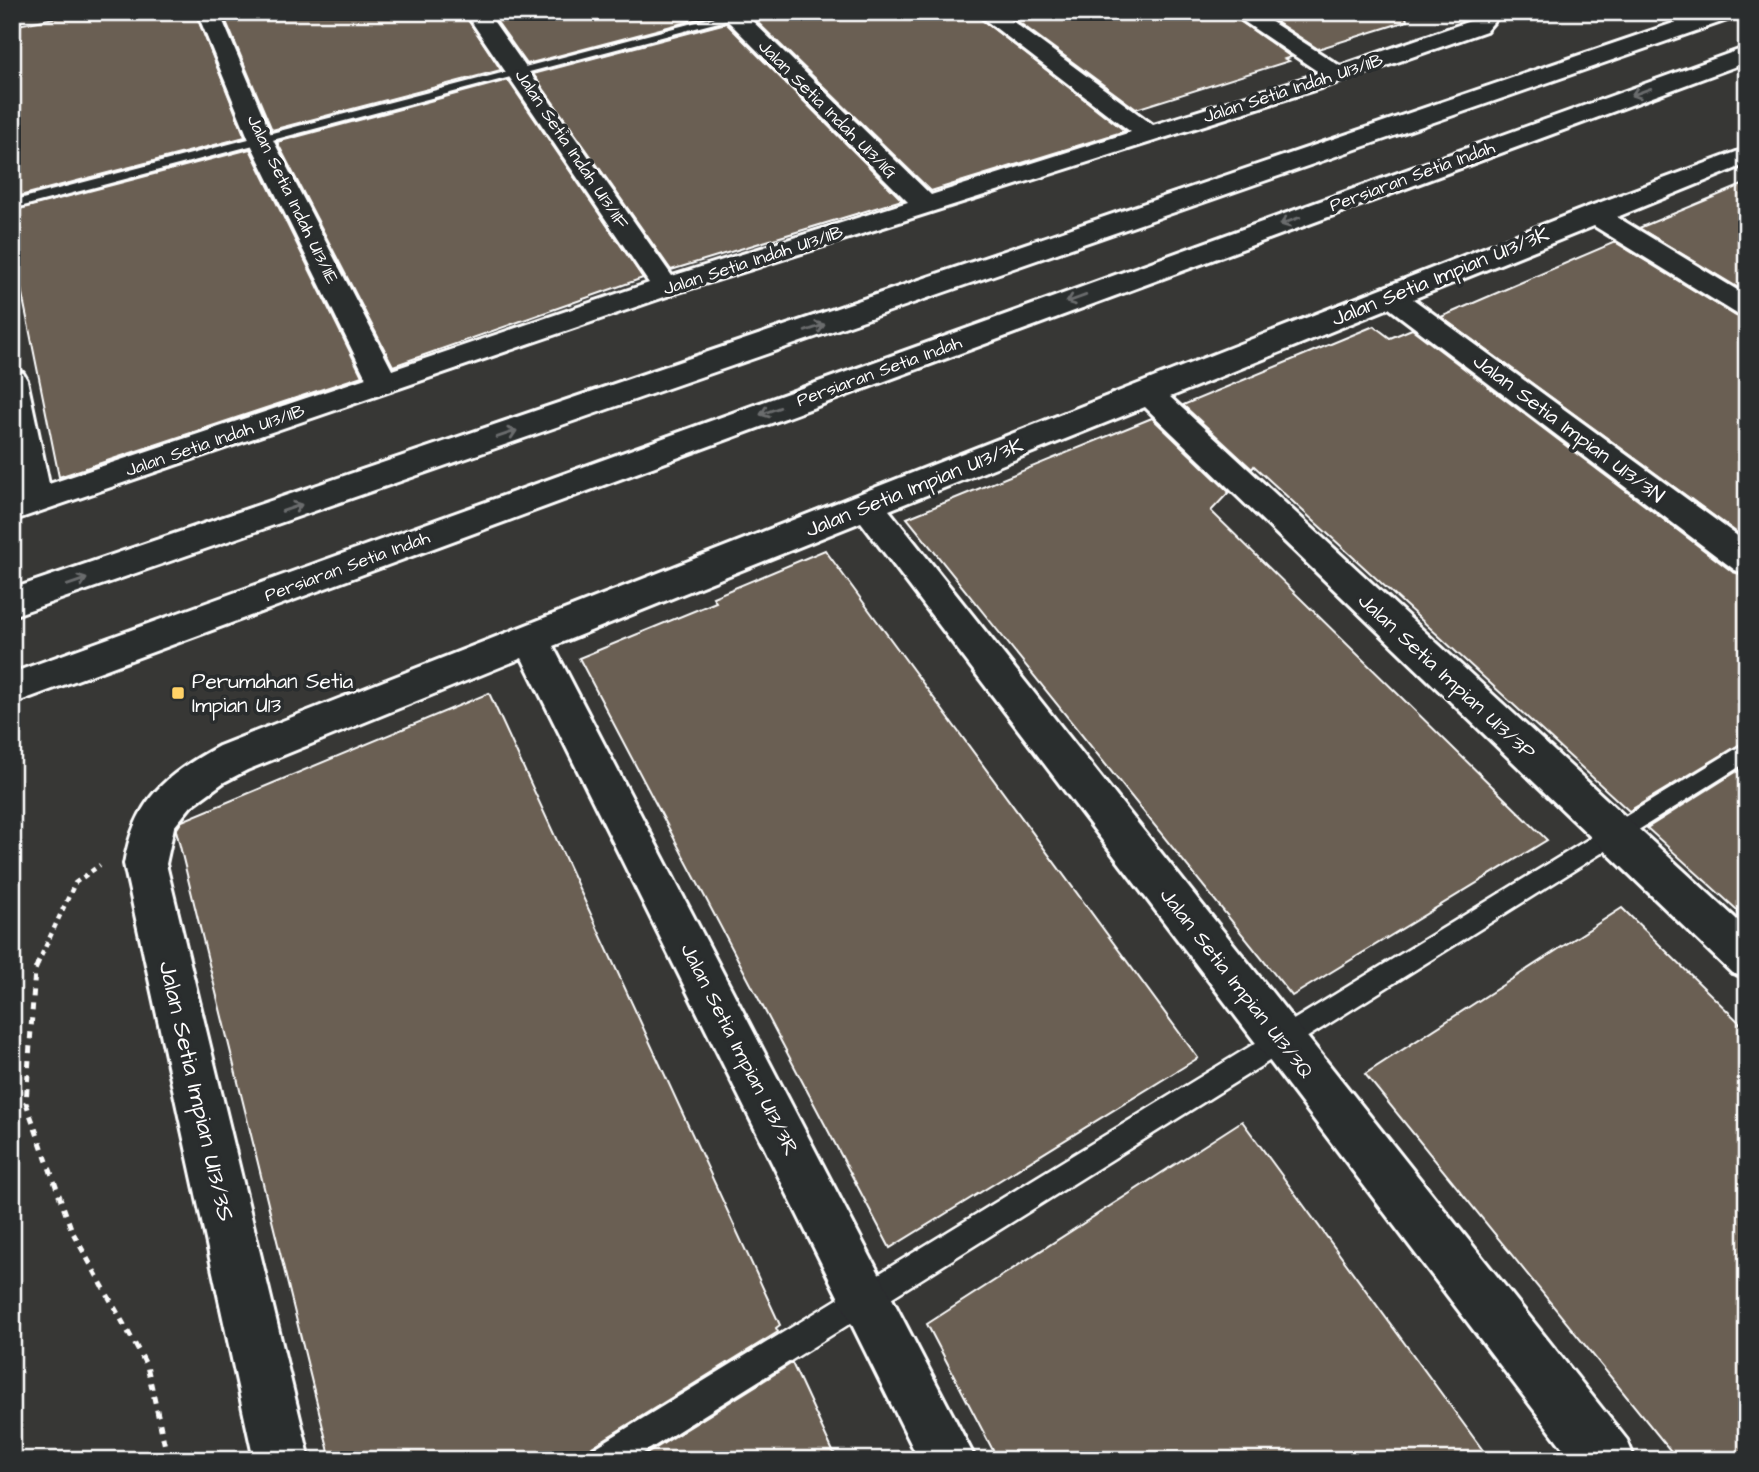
<svg xmlns="http://www.w3.org/2000/svg" width="1759" height="1472" font-family="'Architects Daughter',sans-serif">
  <rect width="100%" height="100%" fill="#373735"/>
  <filter id="ink" filterUnits="userSpaceOnUse"><feTurbulence type="fractalNoise" baseFrequency=".0143" numOctaves="2"/><feDisplacementMap in="SourceGraphic" scale="14" xChannelSelector="R" yChannelSelector="G"/><feConvolveMatrix kernelMatrix="1 2 1 2 8 2 1 2 1" color-interpolation-filters="sRGB"/></filter>
  <g filter="url(#ink)">
    <path fill="#6b5f52" stroke="#fff" stroke-width="2" d="M86 12H195L245 137 12 198V26Z
      M222 12H463L501 70 272 130Z
      M490 12H716L717 14 527 64Z
      M758 12H972L1125 131 931 191 751 16Z
      M1005 12H1227L1291 57 1285 59 1289 61 1136 109Z
      M1261 12H1405L1407 21 1318 49Z
      M726 23 902 200 671 270 533 74Z
      M508 80 643 278 393 366 277 142Z
      M250 149 362 376 59 477 12 244V211Z
      M1747 183V293L1639 228Z
      M1615 242 1736 316 1747 319V540L1441 317Z
      M1374 326 1390 338 1412 329 1733 572 1747 576V740L1629 811 1254 466 1252 469 1183 405Z
      M1152 418 1229 492 1211 511 1547 840 1292 996 907 518Z
      M825 550 1198 1058 890 1248 579 658 716 602 713 597Z
      M489 693 780 1325 776 1328 778 1332 592 1447 587 1460H331L176 830 182 821Z
      M1747 765V919L1647 828Z
      M1622 908 1747 1030V1460H1678L1365 1074Z
      M1242 1121 1490 1460H998L927 1324Z
      M792 1363 837 1460H637Z"/>
    <g fill="none" stroke-linecap="round" stroke-linejoin="round">
      <g stroke="#fff" stroke-width="5">
        <path id="lane" d="M735 12H756L12 209V201Z
          M1747 742V762L632 1460H589L593 1449Z"/>
      </g>
      <g stroke="#fff" stroke-width="6">
        <path id="street" d="M197 12H219L274 142 392 370 649 283 465 12H487L672 276 908 202 719 12H743L931 195 1131 132 975 12H1000L1153 125 1320 73 1230 12H1256L1340 66 1470 21 1479 12H1502L1486 31 1346 80 676 293 12 521V497L18 495 12 462V370L23 373 27 380 49 484 366 378 250 142Z
          M1747 148V164L1617 217 1747 296V317L1737 314 1594 226 1413 299 1747 543V574L1735 570 1389 308 1170 397 1747 929V978L1732 973 1145 407 889 510 1627 1440 1635 1460H1572L861 522 553 646 976 1460H919L522 658 247 770 224 782 191 806 174 827 166 864 310 1460H254L124 864C135 800 164 776 219 746L1585 208Z"/>
      </g>
      <g stroke="#fff" stroke-width="6">
        <path id="secondary" d="M1706 12H1739L1736 17 12 616V589Z
          M1747 47V62L12 704V673Z"/>
      </g>
      <path stroke="#fff" stroke-width="4.5" stroke-dasharray="5 5" stroke-linecap="butt" d="M37 965 75 883 100 865"/>
      <path stroke="#fff" stroke-width="5" stroke-dasharray="7 7" stroke-linecap="butt" d="M38 963 35 970 26 1103 72 1231 147 1366 168 1460
        M12 1110 26 1103"/>
      <use href="#lane" fill="#2a2d2e" fill-rule="evenodd"/>
      <use href="#street" fill="#2a2d2e" fill-rule="evenodd"/>
      <use href="#secondary" fill="#2a2d2e" fill-rule="evenodd"/>
    </g>
    <defs><path id="oneway-shaft" d="M-6 0H5M1.5-3L5.5 0L1.5 3" fill="none" stroke-width="1.6" stroke-linecap="round" stroke-linejoin="round" transform="scale(1.75)"/></defs>
    <g stroke="#6a6c6d">
      <use href="#oneway-shaft" transform="translate(1641 92) rotate(160)"/>
      <use href="#oneway-shaft" transform="translate(1290 221) rotate(160)"/>
      <use href="#oneway-shaft" transform="translate(1076 299) rotate(160)"/>
      <use href="#oneway-shaft" transform="translate(815 328) rotate(-19)"/>
      <use href="#oneway-shaft" transform="translate(770 411) rotate(160)"/>
      <use href="#oneway-shaft" transform="translate(507 434) rotate(-19)"/>
      <use href="#oneway-shaft" transform="translate(292 508) rotate(-19)"/>
      <use href="#oneway-shaft" transform="translate(77 582) rotate(-19)"/>
    </g>
  </g>
  <rect fill="#ffd166" stroke="#2a2d2e" stroke-width="2.5" x="171" y="686" width="14" height="14" rx="3.5"/>
  <g text-anchor="middle" stroke-width="7" stroke-linejoin="round" paint-order="stroke">
    <g font-size="18" fill="#fff" stroke="#2a2d2e">
      <text transform="translate(1293 88) rotate(-18)" y="6">Jalan Setia Indah U13/11B</text>
      <text transform="translate(828 109) rotate(45)" y="6">Jalan Setia Indah U13/11G</text>
      <text transform="translate(572 149) rotate(56)" y="6">Jalan Setia Indah U13/11F</text>
      <text transform="translate(1412 176) rotate(-20)" y="6">Persiaran Setia Indah</text>
      <text transform="translate(293 199) rotate(64)" y="6">Jalan Setia Indah U13/11E</text>
      <text transform="translate(753 260) rotate(-18)" y="6">Jalan Setia Indah U13/11B</text>
      <text transform="translate(879 371) rotate(-20)" y="6">Persiaran Setia Indah</text>
      <text transform="translate(215 440) rotate(-19)" y="6">Jalan Setia Indah U13/11B</text>
      <text transform="translate(347 566) rotate(-20)" y="6">Persiaran Setia Indah</text>
    </g>
    <g font-size="21" fill="#fff" stroke="#2a2d2e">
      <text transform="translate(1440 276) rotate(-22)" y="7">Jalan Setia Impian U13/3K</text>
      <text transform="translate(1569 428) rotate(37)" y="7">Jalan Setia Impian U13/3N</text>
      <text transform="translate(914 487) rotate(-22)" y="7">Jalan Setia Impian U13/3K</text>
      <text transform="translate(1447 676) rotate(43)" y="7">Jalan Setia Impian U13/3P</text>
      <text transform="translate(1237 983) rotate(52)" y="7">Jalan Setia Impian U13/3Q</text>
      <text transform="translate(740 1049) rotate(63)" y="7">Jalan Setia Impian U13/3R</text>
    </g>
    <g font-size="21" fill="#fff" stroke="#2a2d2e" text-anchor="start">
      <text x="192" y="688">Perumahan Setia<tspan x="192" dy="24">Impian U13</tspan></text>
    </g>
    <g font-size="24" fill="#fff" stroke="#2a2d2e">
      <text transform="translate(197 1091) rotate(77)" y="8">Jalan Setia Impian U13/3S</text>
    </g>
  </g>
  <rect width="1759" height="1472" fill="none" stroke="#2a2d2e" stroke-width="42"/>
  <rect x="21" y="21" width="1717" height="1430" fill="none" stroke="#fff" stroke-width="2.5" filter="url(#ink)"/>
</svg>
